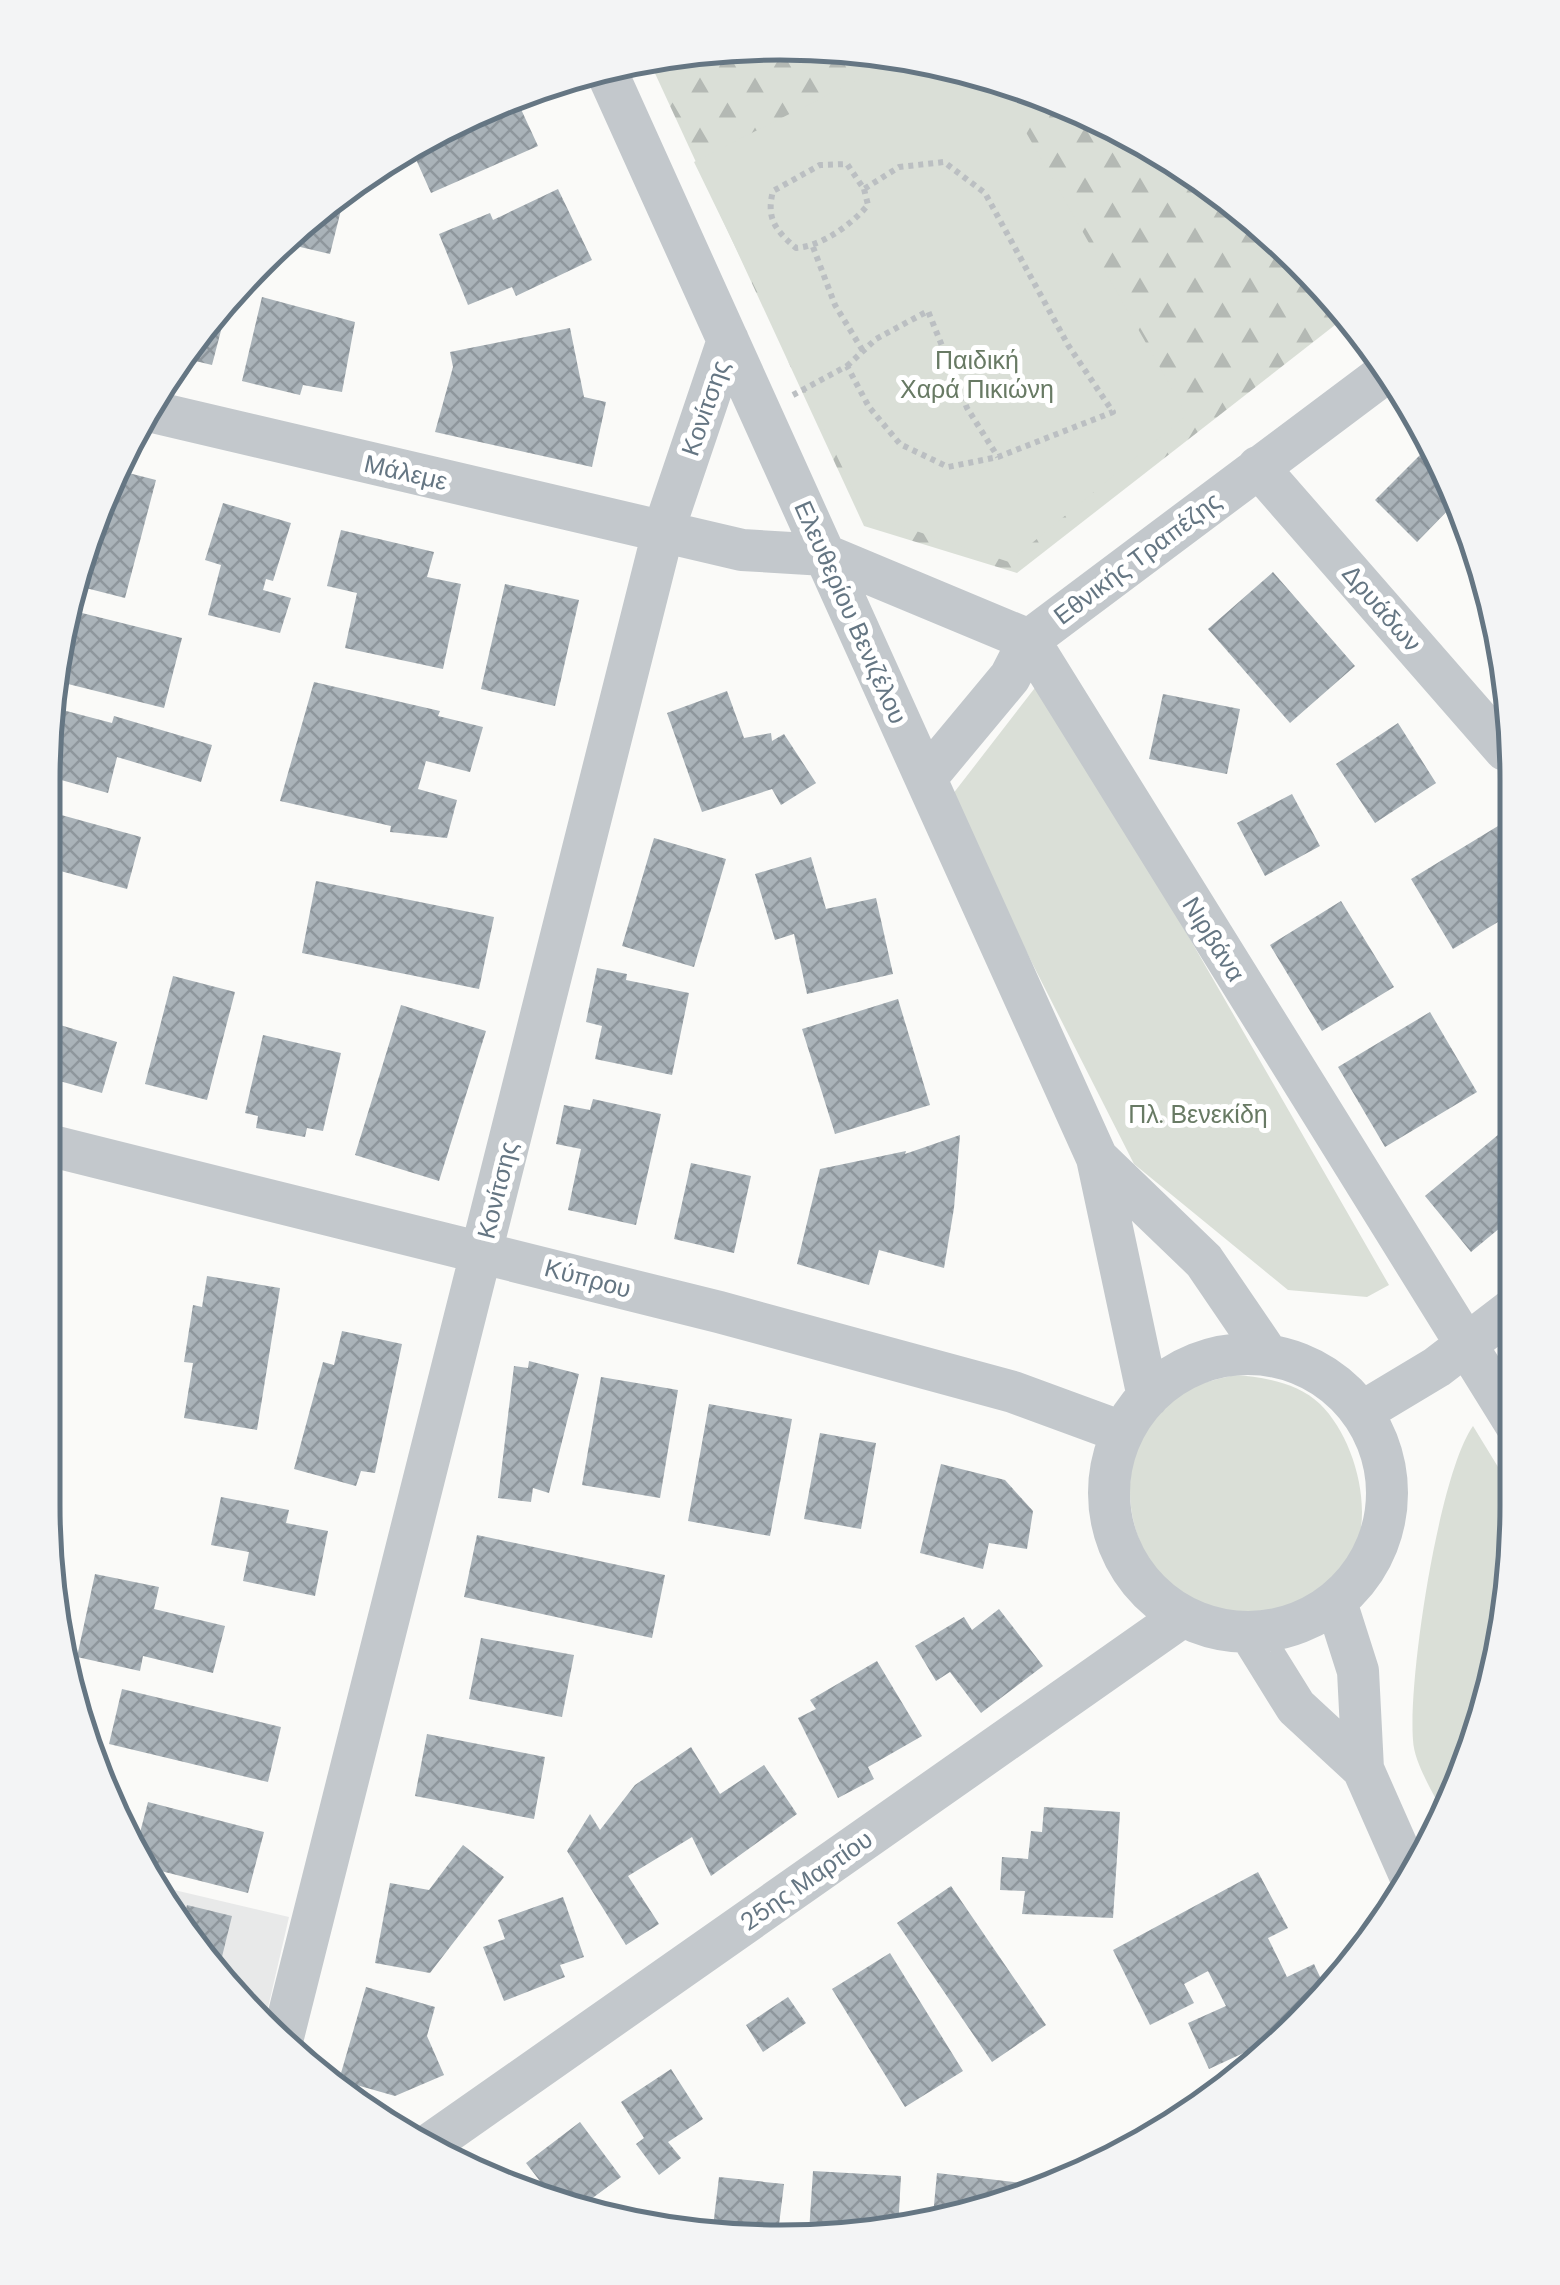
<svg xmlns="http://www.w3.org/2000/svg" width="1560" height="2285" font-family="'DM Sans',sans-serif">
  <defs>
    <pattern id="forest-firs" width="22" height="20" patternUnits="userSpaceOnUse" patternTransform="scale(2.5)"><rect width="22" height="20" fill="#dadfd7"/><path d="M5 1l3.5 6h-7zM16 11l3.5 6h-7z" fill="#b4b9b4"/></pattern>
    <pattern id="building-cross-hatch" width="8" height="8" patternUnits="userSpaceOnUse" patternTransform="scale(2.5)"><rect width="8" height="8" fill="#aab3b9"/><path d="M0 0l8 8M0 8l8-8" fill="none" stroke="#8e969c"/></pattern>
  </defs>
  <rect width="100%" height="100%" fill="#fafaf8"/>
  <path fill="#e8e9e9" d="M153 1885 289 1917 264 2025 166 1914Z"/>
  <path fill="url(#forest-firs)" d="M781 43 924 57 1063 99 1190 167 1302 259 1344 318 1017 573 864 526 647 56Z"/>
  <path fill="#dadfd7" d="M907 55 995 78 1187 415 1009 562 865 514 694 162Z
    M1041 680 1389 1285 1367 1297 1288 1290 1134 1164 949 799Z
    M1235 1375C1264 1377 1298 1383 1320 1404 1357 1440 1378 1522 1347 1567 1330 1592 1302 1609 1272 1615 1146 1641 1078 1468 1178 1396 1194 1383 1215 1380 1235 1375Z
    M1473 1426 1517 1498V1505C1507 1612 1497 1721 1445 1817 1435 1795 1414 1764 1413 1740 1408 1678 1439 1474 1473 1426Z"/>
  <path fill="url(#building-cross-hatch)" d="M514 94 538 146 431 193 410 146Z
    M558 189 592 260 516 296 512 287 468 305 439 234 490 213 493 220Z
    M339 193 345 194 330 254 279 242Z
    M262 297 355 322 342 392 303 385 300 395 242 381Z
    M229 300 212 365 187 359Z
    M570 328 584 397 606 402 592 467 435 432 453 367 450 352Z
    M1420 455 1453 488 1457 501 1417 542 1375 500Z
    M113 469 156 480 125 598 74 585Z
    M223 503 291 523 273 581 266 579 263 590 291 598 280 633 208 615 221 565 205 560Z
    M341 530 434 552 427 577 461 584 443 669 345 648 357 593 327 586Z
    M1273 572 1355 666 1290 723 1208 629Z
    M505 584 579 600 555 706 481 689Z
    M66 609 182 638 164 708 56 681 57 637Z
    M314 682 440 711 438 716 483 727 470 772 426 761 418 789 457 800 447 838 390 832 391 826 280 801Z
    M727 691 744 738 771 733 772 741 784 734 816 783 781 805 772 789 702 812 667 713Z
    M1163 694 1240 709 1227 774 1149 759Z
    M55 708 112 723 114 716 212 745 201 782 117 757 108 793 54 778Z
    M1398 723 1436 783 1375 823 1336 764Z
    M1292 794 1320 846 1265 876 1237 823Z
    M54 813 141 837 127 889 53 869Z
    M1498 826 1507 841 1508 916 1453 949 1411 879Z
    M654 838 726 859 694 967 622 946Z
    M811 857 826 909 876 898 893 974 807 994 794 934 775 940 755 874Z
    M316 881 494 917 479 989 302 953Z
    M1341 901 1394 987 1322 1031 1270 945Z
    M597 968 627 974 626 980 689 993 672 1075 595 1059 602 1026 586 1022Z
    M173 976 235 992 207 1100 145 1084Z
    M898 999 930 1105 835 1134 802 1029Z
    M401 1005 486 1031 439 1181 355 1155Z
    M1430 1012 1477 1092 1385 1147 1338 1067Z
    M50 1022 117 1042 102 1093 49 1078Z
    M263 1035 341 1053 323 1131 307 1128 305 1137 256 1128 258 1116 245 1113Z
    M593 1099 661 1114 636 1225 568 1210 581 1149 556 1144 564 1105 590 1110Z
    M1505 1129 1512 1136 1513 1217 1471 1252 1425 1196Z
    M960 1135 954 1208 944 1268 879 1250 869 1285 797 1264 820 1169 906 1151 905 1154Z
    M691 1163 751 1176 734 1253 674 1239Z
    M207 1276 280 1288 257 1430 184 1418 193 1363 184 1362 193 1305 202 1307Z
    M342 1331 402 1344 375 1473 361 1471 356 1486 294 1469 323 1362 334 1365Z
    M529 1361 579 1374 549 1493 533 1488 531 1502 498 1498 514 1366 528 1368Z
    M601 1377 678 1390 660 1498 582 1485Z
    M709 1404 792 1419 770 1536 688 1521Z
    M820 1433 876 1443 861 1529 804 1519Z
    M941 1464 1005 1480 1033 1511 1027 1549 989 1543 983 1569 920 1553Z
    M221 1497 289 1510 286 1523 328 1531 315 1596 243 1581 249 1552 211 1545Z
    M477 1535 665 1575 652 1638 464 1597Z
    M95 1574 159 1587 154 1609 225 1626 213 1673 143 1656 140 1671 77 1657Z
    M999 1609 1043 1666 981 1713 950 1672 936 1681 915 1646 964 1617 972 1630Z
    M481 1638 574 1655 562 1717 469 1699Z
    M877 1661 922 1736 868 1767 874 1779 838 1798 798 1718 816 1709 810 1700Z
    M122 1689 281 1727 268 1782 109 1744Z
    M427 1734 545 1757 534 1819 415 1796Z
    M691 1747 720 1794 764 1765 797 1814 711 1876 692 1837 628 1876 659 1924 626 1945 567 1851 590 1814 600 1830 635 1785Z
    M148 1802 264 1832 248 1893 145 1867 136 1848Z
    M1044 1807 1120 1812 1113 1918 1022 1914 1025 1891 1000 1890 1002 1857 1028 1859 1031 1831 1042 1832Z
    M463 1845 504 1877 430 1973 375 1963 390 1883 429 1890Z
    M1258 1872 1288 1928 1268 1938 1287 1977 1314 1964 1328 1994 1302 2026 1209 2069 1188 2023 1226 2006 1208 1971 1184 1984 1194 2003 1150 2025 1113 1950Z
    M951 1886 1046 2025 992 2062 897 1923Z
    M563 1897 584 1957 560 1965 565 1977 504 2001 483 1947 505 1939 498 1920Z
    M187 1905 232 1916 218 1973 181 1930Z
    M890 1953 963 2071 905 2107 832 1989Z
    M366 1987 435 2007 427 2036 444 2075 395 2096 339 2080Z
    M788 1997 806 2023 763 2052 746 2025Z
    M671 2069 703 2119 668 2142 681 2158 659 2175 636 2144 644 2138 621 2102Z
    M580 2122 621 2177 579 2208 556 2202 526 2163Z
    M813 2171 901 2176 898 2229 809 2232Z
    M937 2173 1031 2184 1030 2192 932 2226Z
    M719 2177 784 2184 778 2233 712 2235Z"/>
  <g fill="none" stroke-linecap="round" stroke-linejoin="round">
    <path stroke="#bbbfc2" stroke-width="6" stroke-dasharray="5 5" stroke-linecap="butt" d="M813 247 835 305 863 351
      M847 366 876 339 928 311 967 408 998 457
      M793 395 847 366 869 407 900 444 948 467 998 457 1113 412 1068 345 985 193 944 162 899 167 864 189 847 164 820 165 773 191C766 218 775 230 796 248 822 246 851 225 868 205L864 189"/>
    <path stroke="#c3c8cc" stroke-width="42" d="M604 66 1097 1158 1148 1397
      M149 411 742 550 825 555 1029 640 1516 1425
      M1258 467 1505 750
      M926 778 1010 677 1029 640 1384 374
      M48 1145 719 1312 1013 1392 1122 1432
      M1097 1158 1204 1261 1268 1355
      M1109 1493a139 139 0 1 1 278 0a139 139 0 1 1-278 0Z
      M1362 1412 1437 1367 1514 1308
      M1336 1602 1358 1671 1363 1769 1412 1880
      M1250 1633 1296 1707 1363 1769
      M281 2045 663 532 728 340
      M430 2144 1183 1616"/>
  </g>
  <g text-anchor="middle" stroke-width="10" stroke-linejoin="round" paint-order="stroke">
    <g font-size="25" fill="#687a64" stroke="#fff">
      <text x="977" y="369">Παιδική<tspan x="977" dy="29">Χαρά Πικιώνη</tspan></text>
      <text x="1198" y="1123">Πλ. Βενεκίδη</text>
    </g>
    <g font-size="25" fill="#657683" stroke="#fff">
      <text transform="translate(705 408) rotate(-71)" y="9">Κονίτσης</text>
      <text transform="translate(406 472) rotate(13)" y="9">Μάλεμε</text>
      <text transform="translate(1137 558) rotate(-37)" y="9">Εθνικής Τραπέζης</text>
      <text transform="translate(1382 608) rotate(49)" y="9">Δρυάδων</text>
      <text transform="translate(851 612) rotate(66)" y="9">Ελευθερίου Βενιζέλου</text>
      <text transform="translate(1214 939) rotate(58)" y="9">Νιρβάνα</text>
      <text transform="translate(497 1190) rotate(-76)" y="9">Κονίτσης</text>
      <text transform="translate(588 1278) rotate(15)" y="9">Κύπρου</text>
      <text transform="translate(806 1880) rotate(-35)" y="9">25ης Μαρτίου</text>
    </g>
  </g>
  <path d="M0 0H1560V2285H0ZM780 60H780A720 720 0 0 1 1500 780V1505A720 720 0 0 1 780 2225H780A720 720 0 0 1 60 1505V780A720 720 0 0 1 780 60Z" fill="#f3f4f5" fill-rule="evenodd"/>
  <path fill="none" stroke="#657683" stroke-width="5" d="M780 60H780A720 720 0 0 1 1500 780V1505A720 720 0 0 1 780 2225H780A720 720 0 0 1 60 1505V780A720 720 0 0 1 780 60Z"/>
</svg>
